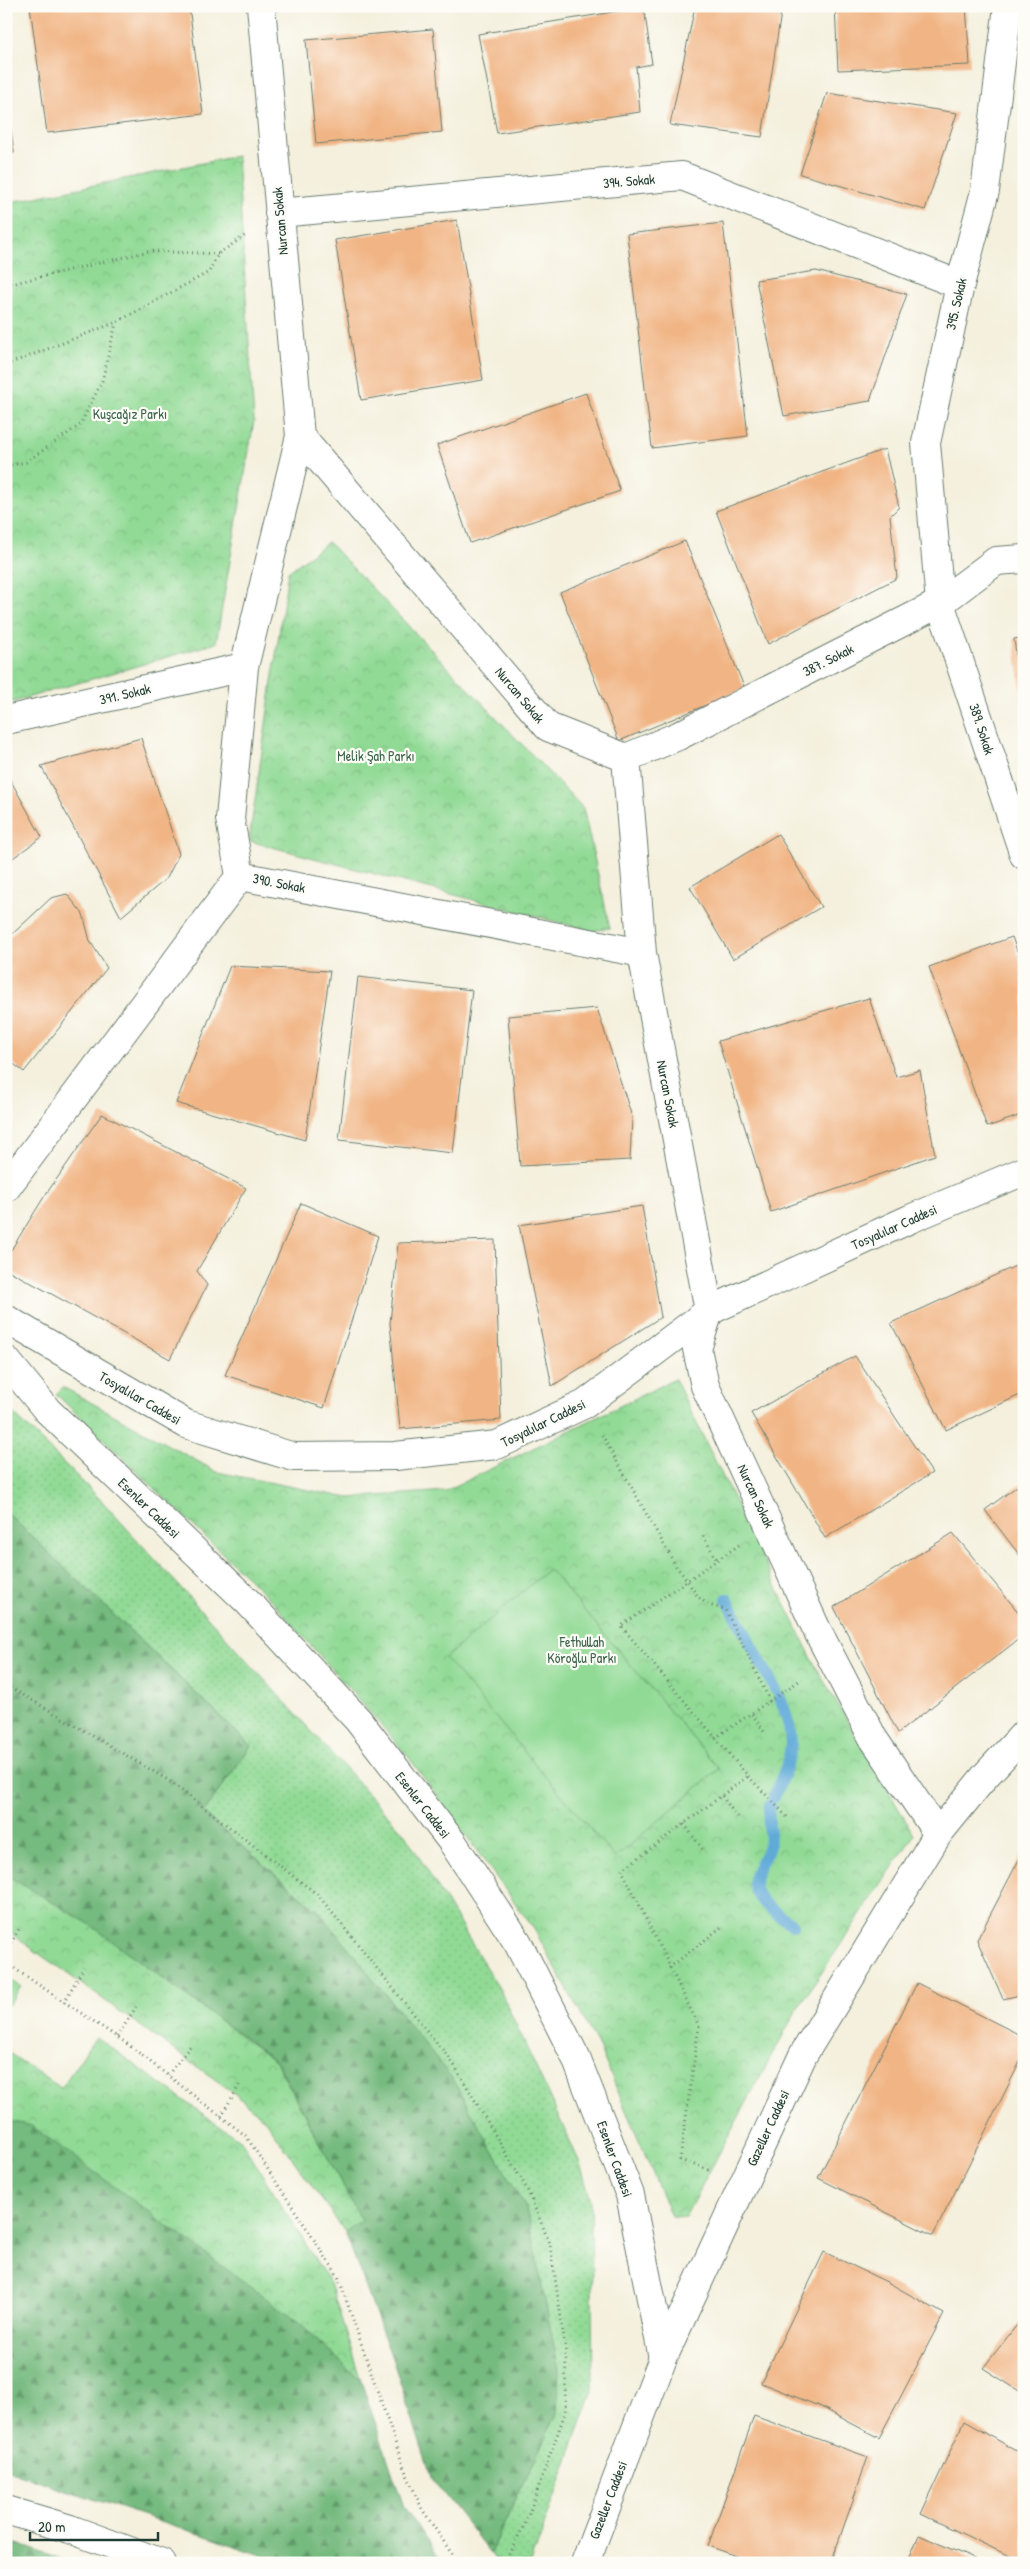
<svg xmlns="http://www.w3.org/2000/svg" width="1030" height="2569" font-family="'Patrick Hand',sans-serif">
  <defs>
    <pattern id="grass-dots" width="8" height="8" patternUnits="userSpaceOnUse" patternTransform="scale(1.25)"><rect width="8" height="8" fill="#91da95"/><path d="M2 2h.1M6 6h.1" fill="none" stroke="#7dbc81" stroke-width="1.8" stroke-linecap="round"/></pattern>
    <pattern id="forest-firs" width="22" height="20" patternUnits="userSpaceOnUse" patternTransform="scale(1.25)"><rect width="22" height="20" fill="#74ba7e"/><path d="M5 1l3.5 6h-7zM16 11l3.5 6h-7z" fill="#5f9868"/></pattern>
    <pattern id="park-crowns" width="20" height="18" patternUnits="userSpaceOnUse" patternTransform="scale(1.25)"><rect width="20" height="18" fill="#91da95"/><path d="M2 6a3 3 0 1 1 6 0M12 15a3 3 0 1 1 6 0" fill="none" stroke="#7dbc81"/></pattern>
  </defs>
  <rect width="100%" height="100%" fill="#fdfcf7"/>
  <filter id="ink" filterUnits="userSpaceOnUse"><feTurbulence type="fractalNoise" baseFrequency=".02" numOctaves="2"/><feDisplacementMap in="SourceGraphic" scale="10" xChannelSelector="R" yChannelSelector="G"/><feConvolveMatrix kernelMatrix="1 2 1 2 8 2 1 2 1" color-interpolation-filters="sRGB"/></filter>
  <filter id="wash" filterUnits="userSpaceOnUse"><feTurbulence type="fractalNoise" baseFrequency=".0096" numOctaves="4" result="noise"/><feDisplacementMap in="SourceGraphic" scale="20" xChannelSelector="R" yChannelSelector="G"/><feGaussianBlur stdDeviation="1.12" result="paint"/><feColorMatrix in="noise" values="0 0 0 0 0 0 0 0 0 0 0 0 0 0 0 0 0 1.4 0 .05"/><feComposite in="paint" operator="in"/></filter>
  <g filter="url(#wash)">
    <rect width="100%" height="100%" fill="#f4f0dd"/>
    <path fill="url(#grass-dots)" stroke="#588c64" d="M6 1406 100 1499 405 1834 500 1990 580 2163 591 2201 593 2390 531 2563H498L490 2553 557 2413 320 1912 203 1813 251 1746 6 1512Z"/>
    <path fill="url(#forest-firs)" stroke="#4a7c59" d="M6 1512 251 1746 203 1813 320 1912 451 2077 526 2208 559 2370 557 2413 490 2553 432 2479 393 2361 345 2232 361 2220 277 2062 89 1924 6 1875Z
      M6 2120 32 2126 300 2323 361 2381 404 2507 442 2563H286L6 2470Z
      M6 2540 71 2563H6Z"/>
    <path fill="url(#park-crowns)" stroke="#588c64" d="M237 156 254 421 216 643 6 704V203Z
      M328 542 583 808 610 928 592 931 249 841 288 572Z
      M675 1379 817 1669 914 1835 796 2011 685 2217 671 2216 599 2047 534 1929 407 1755 271 1600 56 1394 63 1387 217 1472 349 1498 445 1491Z
      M6 1875 89 1924 276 2062 361 2220 345 2232 264 2119 234 2093 6 1930Z
      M6 1977 21 1987 6 2008Z
      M96 2037 242 2142 330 2283 361 2381 300 2323 32 2126 6 2120V2051L61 2088Z"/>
    <path fill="#91da95" stroke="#588c64" d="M549 1569 719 1769 615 1858 445 1658Z"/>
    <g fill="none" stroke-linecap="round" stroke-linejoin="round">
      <path stroke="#60aad8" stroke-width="12" d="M727 1599 775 1689
        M774 1797C792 1754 798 1743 780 1698
        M770 1806C766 1820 772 1832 769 1845 767 1855 759 1863 756 1873 746 1898 777 1913 793 1925"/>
    </g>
    <g id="blocks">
      <path fill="#f1b585" d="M30 6H189L203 114 47 133Z
        M695 6H782L762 137 670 125Z
        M835 6H966L970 65 838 70Z
        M644 7 652 64 636 67 640 112 497 133 478 34Z
        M433 29 442 132 316 144 306 40Z
        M6 93 14 153 6 154Z
        M827 93 957 113 925 210 800 174Z
        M457 220 483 380 361 400 335 240Z
        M723 223 748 436 652 448 627 234Z
        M816 271 907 294 870 401 784 416 756 280Z
        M586 393 620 491 470 543 437 445Z
        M885 449 899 507 890 516 897 578 768 644 716 511Z
        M685 541 745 689 619 741 560 592Z
        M1024 637V704H1023L1014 639Z
        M141 738 179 854 167 878 121 917 41 766Z
        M6 772 42 837 6 863Z
        M778 834 821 907 733 959 690 887Z
        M67 894 83 914 90 941 107 968 24 1072 6 1058V940L51 898Z
        M1012 937 1024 970V1114L987 1127 929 967Z
        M230 966 330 971 305 1140 176 1103Z
        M358 977 472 990 453 1153 339 1140Z
        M869 998 896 1077 920 1070 935 1155 771 1212 718 1041Z
        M597 1008 632 1117 630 1160 520 1166 508 1016Z
        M102 1114 246 1188 197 1271 207 1285 170 1359 6 1269V1258L44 1197Z
        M301 1203 378 1236 324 1408 225 1375Z
        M642 1206 661 1317 552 1386 519 1225Z
        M495 1240 501 1420 400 1429 390 1323 398 1243Z
        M1024 1262V1393L946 1430 891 1323Z
        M855 1356 932 1473 825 1538 751 1413Z
        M1024 1481V1561L985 1510Z
        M953 1533 1024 1619V1635L898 1733 834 1607Z
        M1024 1850V1994L1003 1999 977 1940Z
        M917 1983 1024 2037V2054L933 2236 818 2178Z
        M824 2252 889 2283 944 2314 879 2438 821 2407 761 2383Z
        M1024 2316V2394L983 2368Z
        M754 2416 868 2457 831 2563H757L708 2546Z
        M964 2421 1024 2455V2563L921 2514Z
        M919 2535 983 2563H907Z"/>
    </g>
  </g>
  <g filter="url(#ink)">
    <use href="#blocks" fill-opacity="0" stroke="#6a7c6f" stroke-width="1"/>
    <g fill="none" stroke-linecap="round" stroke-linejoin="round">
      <g stroke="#6a7c6f" stroke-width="30">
        <path id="minor" d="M261 6 300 436 548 727 626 758 642 953 709 1311 697 1349 705 1386 817 1630 873 1738 938 1834
          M1008 6 985 191 960 285 926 443 940 603 1024 855
          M279 213 682 176 960 285
          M6 720 244 667
          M626 758 678 736 940 603 996 561 1024 559
          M240 876 230 819 244 667 300 436
          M6 1188 240 876 642 953
          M6 1319 186 1424 294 1457 395 1456 497 1445 585 1404 709 1311 910 1219 1024 1171
          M6 1360 47 1410 248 1602 358 1720 453 1843 518 1943 576 2058 630 2195 663 2358
          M6 2510 70 2529 162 2563"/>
      </g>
      <g stroke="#6a7c6f" stroke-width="30">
        <path id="tertiary" d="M585 2563 663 2358 803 2055 938 1834 986 1775 1024 1734"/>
      </g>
      <path stroke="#6a7c6f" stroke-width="3" stroke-dasharray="1 4" stroke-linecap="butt" d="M6 285 150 251 218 254
        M6 365 117 322 209 272 218 254 246 235
        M6 466 26 462 80 425 102 381 116 323
        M602 1435 677 1568C697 1589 693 1604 725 1609L770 1701
        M703 1536 717 1560
        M739 1545 621 1626 748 1776 788 1818
        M6 1685 168 1780 318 1895 453 2063 527 2189 550 2244 566 2352 565 2413 526 2522 504 2563
        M752 1714 765 1733
        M715 1738 802 1679
        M722 1796 737 1817
        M684 1824 704 1851
        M6 1952 19 1929
        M6 1963 126 2043 246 2136 338 2276 404 2468 422 2509 458 2563
        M669 1968 724 1925
        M64 2002 84 1967
        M117 2037 136 2007
        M168 2075 192 2044
        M221 2116 241 2082
        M709 2170 680 2160 699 2026 622 1870 748 1776"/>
      <use href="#minor" stroke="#fff" stroke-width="28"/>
      <use href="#tertiary" stroke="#fff" stroke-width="28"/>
    </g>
  </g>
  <g text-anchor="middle" stroke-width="4.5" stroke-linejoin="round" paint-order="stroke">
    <g font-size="14" fill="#1f3d34" stroke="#fdfcf7">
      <text transform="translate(629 181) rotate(-5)" y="5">394. Sokak</text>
      <text transform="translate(280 221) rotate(-95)" y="5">Nurcan Sokak</text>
      <text transform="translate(956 304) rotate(-77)" y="5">395. Sokak</text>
      <text transform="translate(828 660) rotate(-27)" y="5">387. Sokak</text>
      <text transform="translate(125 694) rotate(-13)" y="5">391. Sokak</text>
      <text transform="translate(520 695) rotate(50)" y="5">Nurcan Sokak</text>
      <text transform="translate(982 729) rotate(72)" y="5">389. Sokak</text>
      <text transform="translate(279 883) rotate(11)" y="5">390. Sokak</text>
      <text transform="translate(668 1094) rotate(79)" y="5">Nurcan Sokak</text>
      <text transform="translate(894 1227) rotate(-24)" y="5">Tosyalılar Caddesi</text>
      <text transform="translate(140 1398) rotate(30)" y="5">Tosyalılar Caddesi</text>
      <text transform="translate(543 1423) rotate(-26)" y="5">Tosyalılar Caddesi</text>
      <text transform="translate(756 1496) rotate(65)" y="5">Nurcan Sokak</text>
      <text transform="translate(149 1508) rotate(44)" y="5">Esenler Caddesi</text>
      <text transform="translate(423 1805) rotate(52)" y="5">Esenler Caddesi</text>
      <text transform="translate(768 2128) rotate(-65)" y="5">Gazeller Caddesi</text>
      <text transform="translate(615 2159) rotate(70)" y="5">Esenler Caddesi</text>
      <text transform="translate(608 2500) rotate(-69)" y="5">Gazeller Caddesi</text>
    </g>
    <g font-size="14" fill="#3c644c" stroke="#fdfcf7">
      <text x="130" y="419">Kuşcağız Parkı</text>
      <text x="376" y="761">Melik Şah Parkı</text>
      <text x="582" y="1647">Fethullah<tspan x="582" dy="16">Köroğlu Parkı</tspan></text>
    </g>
  </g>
  <rect width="1030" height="2569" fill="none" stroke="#fdfcf7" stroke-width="25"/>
  <path d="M30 2532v8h128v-8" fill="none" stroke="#1f3d34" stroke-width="2.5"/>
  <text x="38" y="2532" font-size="15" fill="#1f3d34" stroke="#fdfcf7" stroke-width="4" paint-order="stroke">20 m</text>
</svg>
